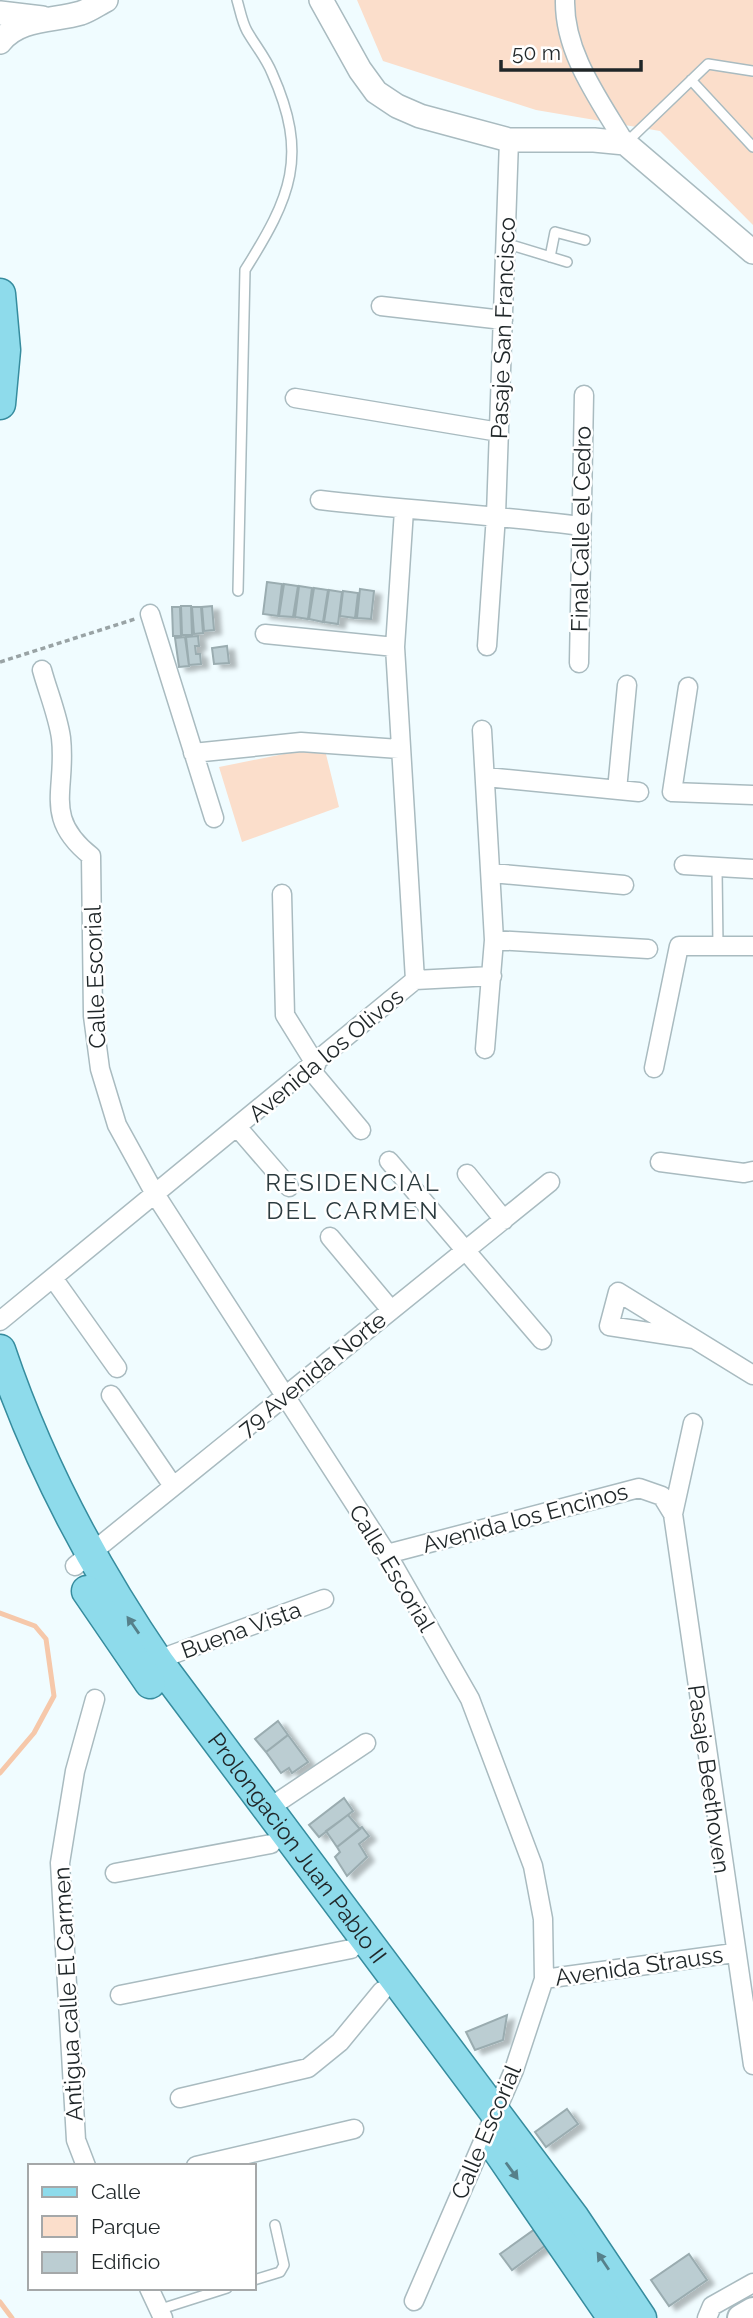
<svg xmlns="http://www.w3.org/2000/svg" width="753" height="2318" font-family="Raleway,sans-serif">
  <defs>
    <filter id="shadow"><feDropShadow dx="7" dy="4" stdDeviation="2" flood-color="#0004"/></filter>
  </defs>
  <rect width="100%" height="100%" fill="#f0fcff"/>
  <path fill="#fbdecb" d="M357 0H753V225L660 131 536 110 383 61Z
    M324 746 339 807 242 842 219 767Z"/>
  <g fill="none" stroke-linecap="round" stroke-linejoin="round">
    <path stroke="#f6c8aa" stroke-width="5" d="M0 1613 35 1626 46 1639 54 1696 34 1733 0 1773
      M0 2302 12 2318"/>
  </g>
  <path fill="#bbcdd2" stroke="#9aacb0" stroke-width="2" filter="url(#shadow)" d="M267 582 282 584 278 616 263 614Z
    M284 584 298 586 293 617 279 616Z
    M299 586 312 588 308 619 295 617Z
    M314 588 328 590 323 622 309 619Z
    M360 589 374 591 371 619 357 618Z
    M329 590 342 592 338 624 324 622Z
    M343 591 358 593 355 618 340 616Z
    M181 606H191L192 635H182Z
    M212 606 214 630 204 631 202 607Z
    M172 607H180L181 636H173Z
    M192 607H201L203 633 194 634Z
    M198 636 199 646H195L196 654H200L201 664 189 665 186 637Z
    M185 637 189 666 179 667 175 638Z
    M227 646 229 663 214 664 212 648Z
    M278 1721 288 1735 266 1752 255 1739Z
    M288 1735 308 1762 292 1773 289 1768 281 1773 266 1752Z
    M344 1798 353 1811 319 1837 309 1825Z
    M348 1815 360 1829 337 1847 326 1831Z
    M362 1827 369 1836 359 1844 367 1857 347 1876 335 1857 340 1852 337 1847Z
    M507 2015 503 2040 475 2050 466 2032Z
    M567 2109 578 2124 546 2147 535 2132Z
    M535 2229 546 2245 512 2270 500 2254Z
    M689 2254 707 2280 669 2306 651 2280Z"/>
  <g fill="none" stroke-linecap="round" stroke-linejoin="round">
    <g stroke="#a9bbc0" stroke-width="12">
      <path id="service" d="M237 0C240 10 242 22 247 31 255 45 266 58 272 73 309 156 291 197 245 270L238 591
        M691 80 753 147
        M627 142 708 64 753 71
        M505 243 567 262
        M550 257 555 232 585 240
        M717 870 718 946
        M254 2280 280 2272 284 2265 275 2225
        M161 2309 227 2288"/>
    </g>
    <g stroke="#a9bbc0" stroke-width="21">
      <path id="minor" d="M565 0C564 53 599 99 625 143
        M381 306 503 320
        M295 398 499 432
        M320 500C407 510 494 515 581 526
        M404 510 395 647 415 980
        M150 614 214 818
        M265 634 395 647
        M487 646 496 515 509 140
        M579 663 584 395
        M42 670C48 692 58 716 61 738 67 790 42 817 91 856L93 1016 100 1069 117 1125 155 1194 387 1554 470 1699 533 1866 543 1919 544 1979 514 2070 414 2301
        M688 687 672 792 753 795
        M482 730 494 940 485 1049
        M193 753 301 742 399 749
        M486 777 639 792
        M617 790 627 685
        M684 865 753 869
        M492 873 624 885
        M282 894 285 1015 316 1065
        M494 940 648 949
        M415 980 492 976
        M654 1068 679 946H753
        M310 1069 361 1130
        M238 1128 289 1187
        M389 1161 542 1340
        M660 1162 744 1173 753 1171
        M467 1174 504 1220
        M330 1237 391 1310
        M53 1278 117 1368
        M0 1321 415 980
        M694 1339 609 1326 618 1292 753 1375
        M111 1395 173 1486
        M673 1514 693 1423
        M387 1554 639 1488 662 1496 673 1514 753 2065
        M75 1566 550 1182
        M157 1660 324 1599
        M269 1808 366 1743
        M115 1873 271 1844
        M544 1979 734 1953
        M120 1995 351 1949
        M180 2098 308 2068 340 2042 382 1991
        M86 2166 76 2140 60 1863 75 1771 95 1699
        M196 2166 354 2129
        M149 2288 163 2318
        M707 2318 712 2306 753 2283"/>
    </g>
    <g stroke="#a9bbc0" stroke-width="26">
      <path id="tertiary" d="M321 0 360 70 376 92 397 106 420 116 509 140H594L625 143 753 252
        M0 13 42 18
        M0 42C19 17 55 21 81 13 90 10 98 4 106 0"/>
    </g>
    <g stroke="#a9bbc0" stroke-width="30">
      <path id="secondary" d="M741 2318 753 2311"/>
    </g>
    <g stroke="#368c9e" stroke-width="33">
      <g id="primary">
        <path d="M0 294 5 350 0 404"/>
        <path id="s1" d="M0 1350C38 1463 92 1565 159 1663L574 2218 641 2318"/>
        <path d="M87 1591 150 1683"/>
        <path d="M499 2152 613 2318"/>
      </g>
    </g>
    <path stroke="#99a3a5" stroke-width="3.5" stroke-dasharray="5 3.5" stroke-linecap="butt" d="M0 662 135 619"/>
    <use href="#service" stroke="#fff" stroke-width="9"/>
    <use href="#minor" stroke="#fff" stroke-width="18"/>
    <use href="#tertiary" stroke="#fff" stroke-width="23"/>
    <use href="#secondary" stroke="#fff" stroke-width="26"/>
    <use href="#primary" stroke="#8edbeb" stroke-width="30"/>
  </g>
  <defs><path id="oneway-solid" d="M-6-.8H1V-3.2L6.5 0L1 3.2V.8H-6Z" transform="scale(1.75)"/></defs>
  <g fill="#56808a">
    <use href="#oneway-solid" transform="translate(133 1625) rotate(-125)"/>
    <use href="#oneway-solid" transform="translate(512 2171) rotate(54)"/>
    <use href="#oneway-solid" transform="translate(603 2261) rotate(-124)"/>
  </g>
  <g text-anchor="middle" stroke-width="5" stroke-linejoin="round" paint-order="stroke">
    <g font-size="23" fill="#1f2628" stroke="#fff">
      <text transform="translate(503 328) rotate(-88)" y="8">Pasaje San Francisco</text>
      <text transform="translate(581 529) rotate(-89)" y="8">Final Calle el Cedro</text>
      <text transform="translate(95 977) rotate(-92)" y="8">Calle Escorial</text>
      <text transform="translate(326 1055) rotate(-40)" y="8">Avenida los Olivos</text>
      <text transform="translate(312 1374) rotate(-39)" y="8">79 Avenida Norte</text>
      <text transform="translate(525 1518) rotate(-15)" y="8">Avenida los Encinos</text>
      <text transform="translate(392 1568) rotate(59)" y="8">Calle Escorial</text>
      <text transform="translate(241 1630) rotate(-20)" y="8">Buena Vista</text>
      <text transform="translate(709 1779) rotate(82)" y="8">Pasaje Beethoven</text>
      <text dy="8" stroke="none"><textPath href="#s1" startOffset="583">Prolongacion Juan Pablo II</textPath></text>
      <text transform="translate(639 1966) rotate(-8)" y="8">Avenida Strauss</text>
      <text transform="translate(68 1994) rotate(-93)" y="8">Antigua calle El Carmen</text>
      <text transform="translate(486 2132) rotate(-67)" y="8">Calle Escorial</text>
    </g>
    <g font-size="24" letter-spacing="2" fill="#2d3c40" stroke="#fff">
      <text x="353" y="1191">RESIDENCIAL<tspan x="353" dy="28">DEL CARMEN</tspan></text>
    </g>
  </g>
  <rect x="28" y="2164" width="228" height="126" fill="#ffffff" stroke="#a5a8a9" stroke-width="2"/>
  <rect x="42" y="2187" width="35" height="10" fill="#8edbeb" stroke="#a5a8a9" stroke-width="2"/>
  <text x="91" y="2199" font-size="21" fill="#1f2628">Calle</text>
  <rect x="42" y="2216" width="35" height="21" fill="#fbdecb" stroke="#a5a8a9" stroke-width="2"/>
  <text x="91" y="2234" font-size="21" fill="#1f2628">Parque</text>
  <rect x="42" y="2252" width="35" height="21" fill="#bbcdd2" stroke="#a5a8a9" stroke-width="2"/>
  <text x="91" y="2269" font-size="21" fill="#1f2628">Edificio</text>
  <path d="M501 60v10h140v-10" fill="none" stroke="#1f2628" stroke-width="3.5"/>
  <text x="512" y="60" font-size="21" fill="#1f2628" stroke="#ffffff" stroke-width="5" paint-order="stroke">50 m</text>
</svg>
